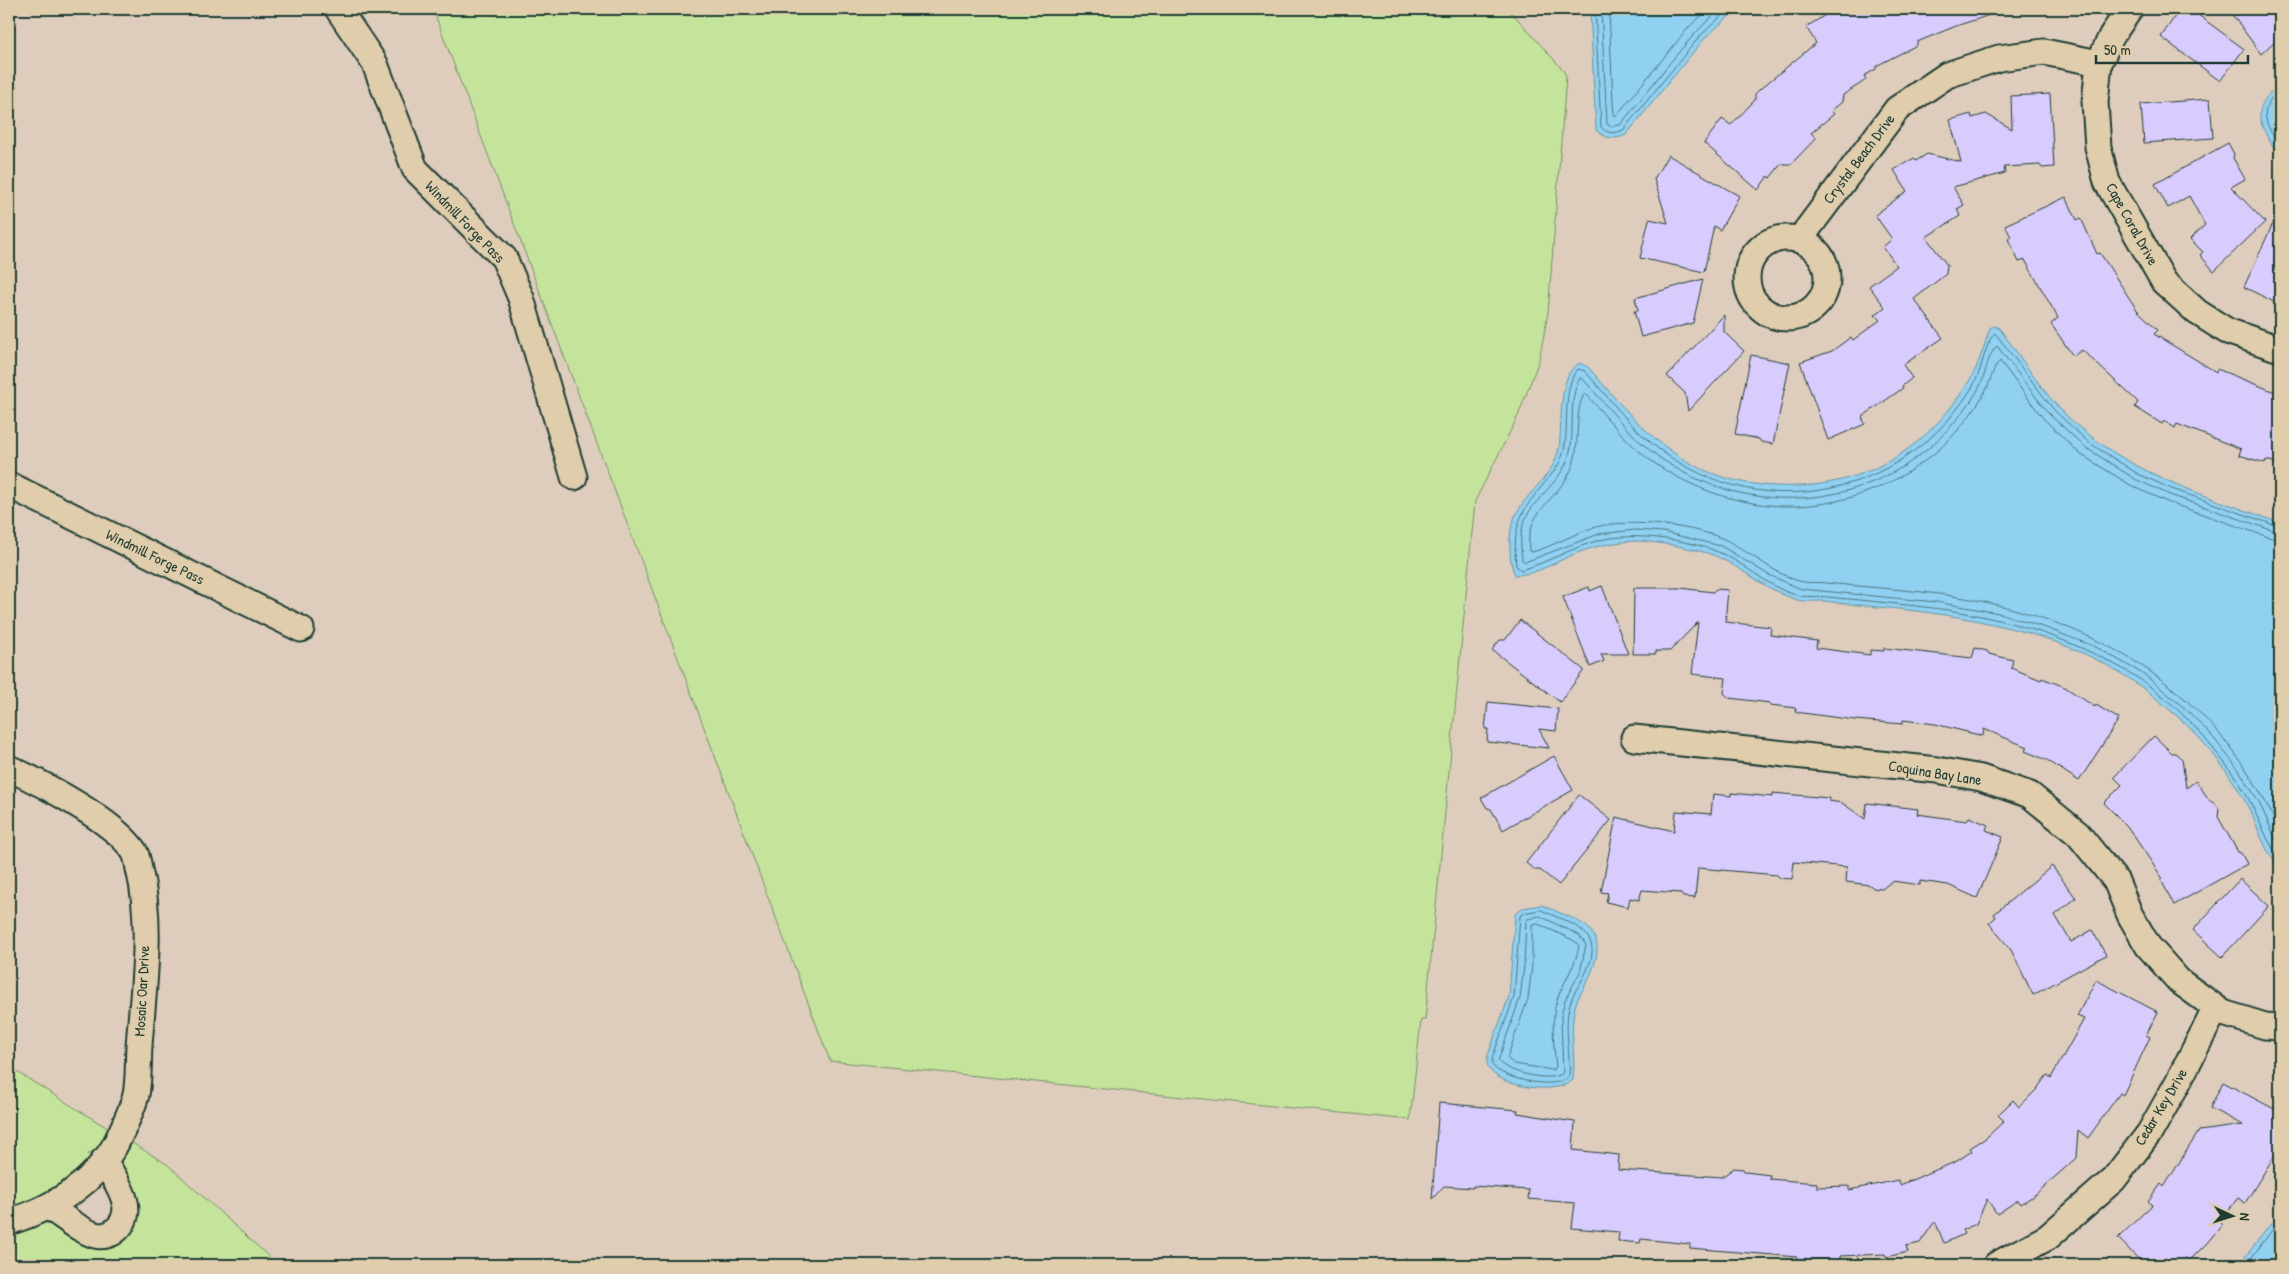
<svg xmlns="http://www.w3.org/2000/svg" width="2289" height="1274" font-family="'Patrick Hand',sans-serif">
  <rect width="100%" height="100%" fill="#decdbc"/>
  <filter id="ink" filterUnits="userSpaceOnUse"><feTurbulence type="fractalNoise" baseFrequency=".02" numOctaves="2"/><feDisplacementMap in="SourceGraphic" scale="10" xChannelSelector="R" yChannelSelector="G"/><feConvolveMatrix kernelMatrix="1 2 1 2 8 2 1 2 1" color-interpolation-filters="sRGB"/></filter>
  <g filter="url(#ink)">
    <path fill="#c5e49b" stroke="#729068" d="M433 9H1505L1514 15 1563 70 1566 76 1548 313 1539 360 1518 416 1475 501 1425 1020H1421L1410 1120 830 1061Z
      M9 1067 109 1129C104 1140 100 1149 88 1154L90 1158 82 1169 47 1195 43 1193 39 1200 9 1211Z
      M129 1141 168 1165 278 1265H9V1233L48 1220 115 1244 117 1161Z"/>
    <path fill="#90d0f1" stroke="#6395a5" d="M1590 9H1737L1704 39 1626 135C1614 140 1606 139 1596 130Z
      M2280 84V159C2263 127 2245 112 2280 84Z
      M1994 326 1999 328C2019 354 2037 384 2059 408 2120 472 2200 493 2280 523V868C2264 852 2259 828 2249 809 2233 776 2205 741 2178 717 2166 707 2153 695 2140 686 2071 636 1982 618 1899 609 1874 607 1849 604 1823 601 1815 601 1805 602 1797 600 1768 591 1745 570 1718 557 1700 549 1655 541 1635 541 1612 542 1590 547 1570 556 1552 564 1535 575 1515 575 1511 566 1510 558 1510 549 1506 499 1548 489 1558 452 1564 431 1555 373 1580 363L1588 367C1622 406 1655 448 1704 470 1727 480 1751 485 1777 486 1860 490 1926 452 1969 381 1979 366 1984 345 1990 328Z
      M1542 905C1579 922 1612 926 1590 976 1586 986 1578 995 1575 1007 1569 1030 1576 1055 1573 1080 1557 1095 1504 1088 1490 1070 1486 1065 1487 1060 1488 1055L1509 996 1515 914 1522 908Z
      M2280 1219V1265H2239L2270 1225Z"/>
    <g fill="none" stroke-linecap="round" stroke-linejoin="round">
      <path stroke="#4c7880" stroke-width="1" d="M1595 9 1601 127C1607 134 1615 134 1623 130L1700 36 1729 9
        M1601 9 1607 124 1610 126 1620 125C1653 86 1682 43 1720 9
        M1609 9 1613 103 1614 114 1616 116 1689 27 1709 9
        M2280 91C2254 111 2268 125 2280 149
        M2280 527 2172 489 2138 474 2088 442 2054 410 1995 333C1986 341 1982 369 1975 382 1969 394 1958 408 1949 419 1875 502 1756 517 1664 453 1633 431 1610 399 1585 371L1578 369C1561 387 1570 432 1563 454 1559 467 1550 476 1542 486 1518 515 1513 528 1516 566L1521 570C1549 562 1573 547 1600 540 1632 532 1687 539 1718 552 1746 563 1770 590 1800 596 1809 597 1818 596 1827 597 1862 600 1898 604 1933 608 2006 617 2079 640 2141 680 2176 703 2206 738 2231 771 2253 799 2261 832 2280 860
        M2280 533 2170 495 2135 479 2085 447 2049 414 1997 346C1988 354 1986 372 1981 384 1970 406 1950 429 1931 446 1856 512 1741 515 1660 458 1631 437 1607 406 1583 379L1580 378C1567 400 1576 431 1569 455 1562 484 1528 500 1522 529 1520 540 1521 550 1522 560L1525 562 1599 534 1635 530 1663 532 1721 546 1769 575 1801 589 1936 602 1999 613 2046 628 2096 647 2145 675 2188 711 2211 735 2239 770 2259 802 2280 849
        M2280 541 2167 502 2132 486 2080 454 2043 418 2000 361C1993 367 1991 380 1987 388 1975 411 1955 436 1935 453 1852 520 1746 523 1657 465 1630 447 1608 419 1587 395L1584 394C1572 418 1583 449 1569 474 1554 502 1525 513 1529 551L1532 552C1554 546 1574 533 1596 527 1627 518 1700 526 1728 541 1749 552 1782 579 1804 582 1811 583 1819 582 1826 583 1884 589 1945 591 2002 606 2130 639 2227 710 2280 832
        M1541 910C1574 925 1608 932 1584 976 1580 985 1573 993 1570 1003 1563 1027 1571 1053 1569 1077 1556 1090 1506 1080 1494 1067 1491 1064 1492 1060 1493 1056L1514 997 1520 916 1524 913Z
        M1540 916 1579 935 1586 945 1580 972 1565 1000 1561 1016 1563 1073C1551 1083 1508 1073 1498 1061L1520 998 1524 966 1526 920Z
        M1538 924 1575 941 1579 946C1576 965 1565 979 1558 997 1550 1018 1554 1045 1556 1067L1553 1070 1514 1064 1507 1058 1528 999 1532 966V926Z
        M2246 1265 2273 1229 2280 1225"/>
    </g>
    <path fill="#d8cbfe" stroke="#1f3d34" d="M1835 9H1998L1999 12 1956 26 1917 42V45L1876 66V69L1864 76 1866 80 1843 95 1842 102 1831 111 1834 114 1811 133 1816 138 1794 161 1792 164H1781L1770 178 1768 176 1758 190 1704 143 1722 119 1731 125 1755 100V94L1760 89 1816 43 1806 27Z
      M2180 9H2190L2244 49 2220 81 2161 37Z
      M2228 9H2280V36L2261 54Z
      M2050 94 2054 167 2042 168 2040 165 2004 167 2005 173 1953 187 1964 205 1957 209 1960 216 1926 237 1947 265 1946 274 1914 299 1943 338 1903 365 1912 378 1902 386 1903 388 1862 417 1865 424 1828 440 1800 362 1832 351 1851 337 1853 340 1880 320 1875 315 1885 307 1869 286 1897 266 1883 247 1892 239 1875 215 1907 191 1894 170 1914 158 1916 161 1927 154 1961 162 1950 120 1971 114 1972 118 1986 114 2012 129 2011 96Z
      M2210 99 2213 138 2144 143 2141 104Z
      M2228 143 2234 154 2233 158 2245 179 2231 187 2265 222 2214 271 2200 255 2203 252 2190 239 2205 225 2189 196 2168 208 2155 184Z
      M1668 155 1739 196 1720 230 1714 226 1704 272 1640 258 1649 219 1668 223 1654 179Z
      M2066 197 2077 220 2081 218 2097 254 2100 253 2137 310 2158 330 2154 334 2216 372 2217 369 2280 394V464L2266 460 2265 463 2239 455 2241 449 2177 424 2175 428 2164 421 2162 424 2135 407 2138 402 2082 350 2073 356 2051 324 2058 318 2025 260 2019 262 2008 239 2011 237 2005 225Z
      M2280 208V305L2244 287Z
      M1703 279 1693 323 1641 337 1634 311H1638L1635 298Z
      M1724 315V332L1744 351 1688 411 1685 393 1667 376Z
      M1751 355 1790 363 1773 444 1761 442 1759 439 1735 434Z
      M1602 586 1628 654H1601L1604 661 1590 667 1563 597 1589 587 1590 591Z
      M1634 588H1680L1713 592 1716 589 1728 590 1725 622 1771 627 1770 635 1817 641 1816 648 1870 655V650L1884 651V648L1972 658 1975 648 1987 651 1989 654 2013 660 2011 668 2041 680 2042 678 2065 687 2095 707 2096 705 2119 719 2079 781 2047 760 2025 751 2027 747 1984 729 1983 736 1935 724 1903 720V724L1855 720 1795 712 1796 708 1770 705V703L1729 698 1724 693 1726 678 1692 674 1698 622 1670 651H1656V654H1633Z
      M1520 620 1584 670 1560 702 1492 650 1500 640H1505Z
      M1488 702 1558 709 1556 731 1539 729 1549 748 1487 742 1488 729H1485Z
      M2154 736 2172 753H2175L2182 759 2186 788 2196 781 2210 801 2214 802 2219 809 2218 817 2238 852 2241 853 2247 864 2174 905 2161 880 2163 879 2127 826 2104 803 2122 785 2114 777Z
      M1554 756 1573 790 1503 830 1491 809 1487 808 1481 798Z
      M1731 793 1773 797V793L1829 798V801L1842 803 1865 819 1867 803 1918 809 1917 814 1967 821 1969 817 1988 825 1986 830 2003 837 1977 898 1948 885 1920 881V885L1892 881 1882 889 1873 888 1870 885 1846 882 1847 867 1794 862 1792 879 1780 878 1777 875 1698 868 1695 898 1683 897 1680 893 1642 890 1639 900 1630 898 1628 907 1606 902 1608 893 1601 892 1616 817 1674 831 1676 811 1711 814 1713 794 1731 796Z
      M1579 795 1611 820 1559 885 1540 870H1535L1526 863Z
      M2052 866 2076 898 2055 915 2071 942 2092 930 2106 955 2033 995 2011 950 1989 923 1996 917 1994 914Z
      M2240 879 2269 906 2222 957 2193 930Z
      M2096 980 2158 1012 2146 1035 2150 1037 2123 1095 2120 1093 2088 1138 2078 1130 2076 1158 2036 1194 2021 1204 2018 1200 1997 1214 1987 1199 1976 1224 1962 1230 1964 1234 1944 1243 1935 1221 1920 1243 1906 1246 1908 1252 1886 1257 1885 1254 1840 1256V1260L1799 1259 1797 1257 1690 1248V1244L1641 1239 1640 1243 1618 1241 1619 1232 1572 1228 1575 1203 1528 1199 1529 1190 1473 1186V1188L1444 1186 1432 1199 1439 1103 1518 1110 1517 1113 1575 1122 1573 1150 1619 1155 1618 1170 1722 1177 1734 1168 1743 1169 1745 1172 1770 1175 1769 1179 1817 1183V1187L1849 1186V1190L1899 1180 1900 1185 1957 1161 1972 1151 1970 1148 1986 1138 2004 1121 1998 1115 2013 1100 2019 1107 2036 1090 2047 1075 2051 1078 2084 1019 2077 1016Z
      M2223 1082 2280 1112V1147L2245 1203 2238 1198 2219 1222 2222 1225 2206 1244 2185 1265H2144L2118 1238 2152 1205 2148 1202 2161 1184 2164 1187 2199 1131 2243 1125 2210 1108Z"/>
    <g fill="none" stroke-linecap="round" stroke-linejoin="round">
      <g stroke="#1f3d34" stroke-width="29">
        <path id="minor" d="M338 9 375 64 415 169 504 258 521 298 574 477
          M2130 9 2112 35 2099 63 2095 102 2098 147 2107 182 2164 282 2197 312 2227 331 2280 349
          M1747 278a40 40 0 1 1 80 0a40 40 0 1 1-80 0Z
          M1800 239 1897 109 1947 75 1999 58 2044 52 2099 63
          M9 485 301 629
          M1634 738 1937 770 1981 778 2030 795 2078 834 2116 881 2130 915 2148 946 2179 981 2223 1013 2265 1026 2280 1027
          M9 768C43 784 113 820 134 851 137 856 138 863 139 869 153 924 143 990 139 1046 138 1062 139 1079 136 1095 133 1107 120 1136 114 1147 91 1186 50 1209 9 1222
          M48 1207C62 1215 80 1231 95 1235 102 1237 111 1235 116 1230 140 1209 114 1180 104 1160
          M1996 1265 2048 1237 2114 1179 2150 1132 2177 1084 2216 1008"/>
      </g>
      <use href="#minor" stroke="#dfcdab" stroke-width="25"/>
    </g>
  </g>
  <g text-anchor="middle" stroke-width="4" stroke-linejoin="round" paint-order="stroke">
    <g font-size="15" fill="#1f3d34" stroke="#dfcdab">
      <text transform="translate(1859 159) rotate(-53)" y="5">Crystal Beach Drive</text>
      <text transform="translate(465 222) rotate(46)" y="5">Windmill Forge Pass</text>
      <text transform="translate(2132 224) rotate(61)" y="5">Cape Coral Drive</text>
      <text transform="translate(155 557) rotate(26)" y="5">Windmill Forge Pass</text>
      <text transform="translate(1935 773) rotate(9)" y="5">Coquina Bay Lane</text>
      <text transform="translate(142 991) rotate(-87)" y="5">Mosaic Oar Drive</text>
      <text transform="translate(2161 1107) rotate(-59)" y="5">Cedar Key Drive</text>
    </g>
  </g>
  <rect width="2289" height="1274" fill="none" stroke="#dfcdab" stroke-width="30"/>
  <rect x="15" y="15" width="2259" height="1244" fill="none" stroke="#1f3d34" stroke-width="2" filter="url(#ink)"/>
  <g transform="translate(2232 1216) rotate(94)" stroke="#dfcdab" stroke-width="4" paint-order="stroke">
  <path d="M0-4L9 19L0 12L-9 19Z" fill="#1f3d34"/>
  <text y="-8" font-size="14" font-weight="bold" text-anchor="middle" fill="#1f3d34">N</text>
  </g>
  <path d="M2096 55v8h152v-8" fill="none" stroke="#1f3d34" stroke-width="2.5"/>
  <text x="2104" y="55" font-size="15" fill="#1f3d34" stroke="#dfcdab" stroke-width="4" paint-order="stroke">50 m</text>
</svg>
